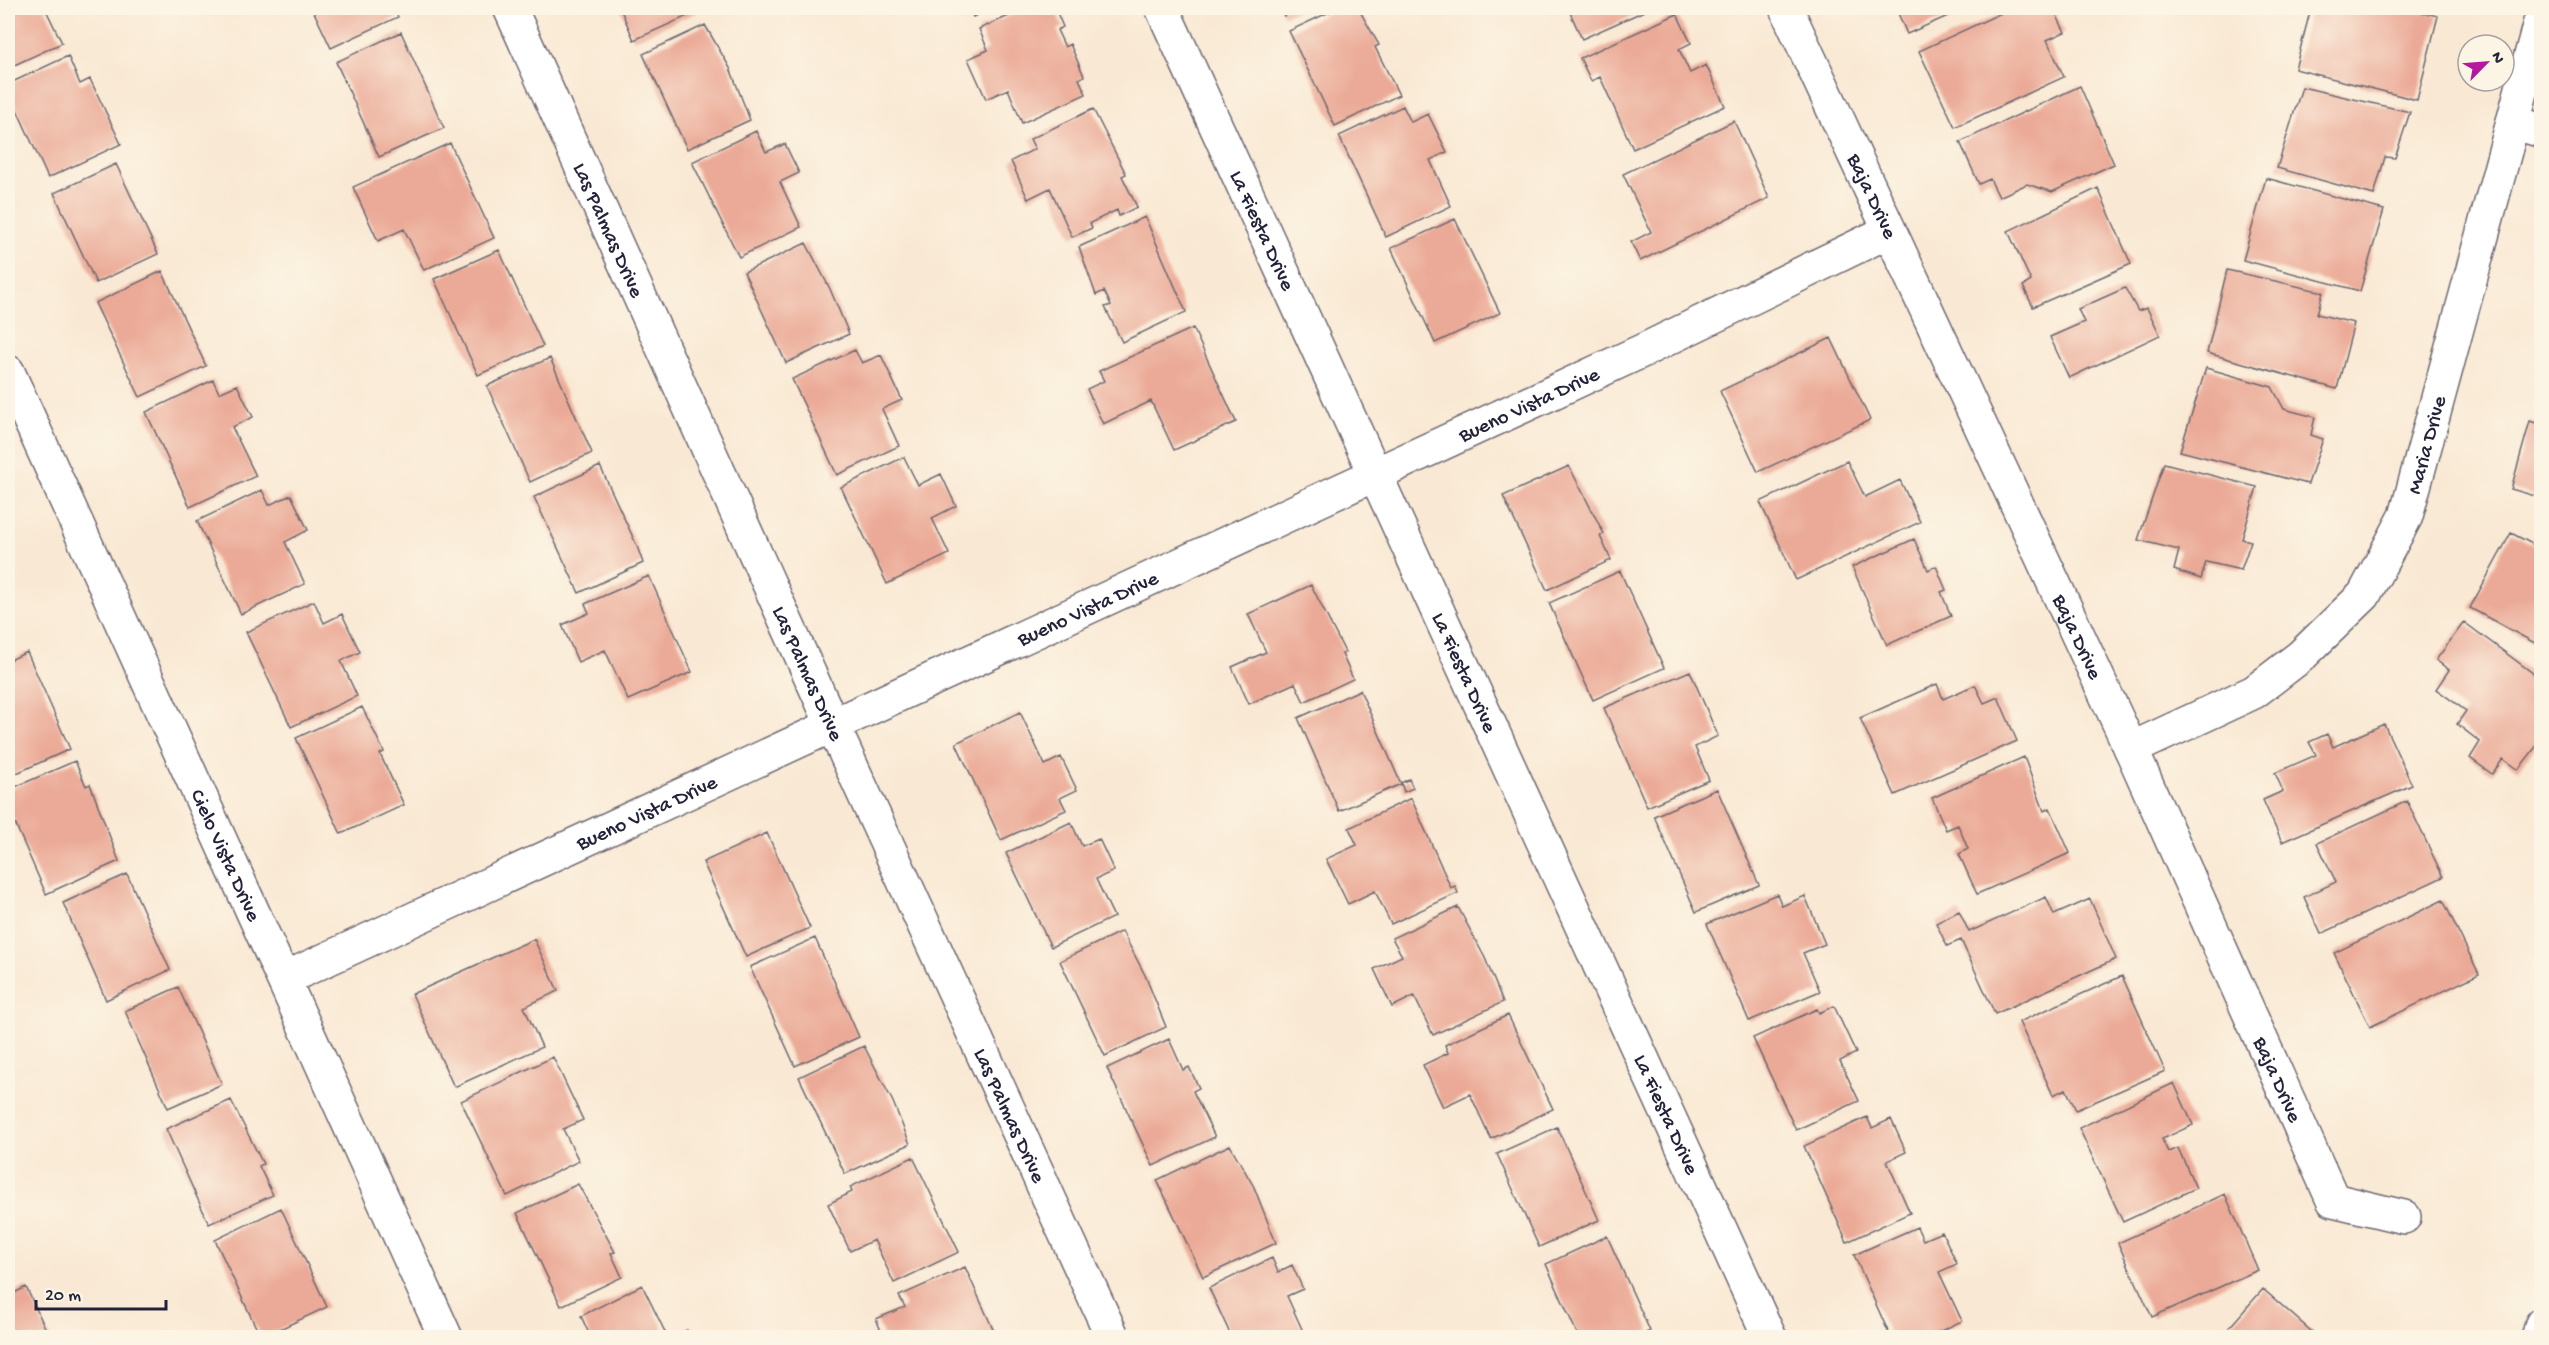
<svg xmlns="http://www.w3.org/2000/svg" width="2549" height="1345" font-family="'Gochi Hand',sans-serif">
  <rect width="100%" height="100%" fill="#fcf5e5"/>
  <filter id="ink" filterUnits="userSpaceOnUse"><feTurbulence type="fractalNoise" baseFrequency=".0167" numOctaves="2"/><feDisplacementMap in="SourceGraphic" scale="12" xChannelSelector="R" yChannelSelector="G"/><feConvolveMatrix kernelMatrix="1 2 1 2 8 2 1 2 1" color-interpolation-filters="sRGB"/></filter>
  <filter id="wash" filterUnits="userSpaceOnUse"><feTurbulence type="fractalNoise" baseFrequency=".008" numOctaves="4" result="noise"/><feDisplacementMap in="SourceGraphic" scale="24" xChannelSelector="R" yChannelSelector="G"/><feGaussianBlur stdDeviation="1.35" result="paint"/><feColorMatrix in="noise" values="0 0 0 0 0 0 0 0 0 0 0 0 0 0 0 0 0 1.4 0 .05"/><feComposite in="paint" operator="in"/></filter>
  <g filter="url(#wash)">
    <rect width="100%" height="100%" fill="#f9e9d4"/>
    <g id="blocks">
      <path fill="#ebaa97" d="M8 8H45L62 43 8 68Z
        M312 8H394L398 17 331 48Z
        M620 8H700L701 10 634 40Z
        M969 8H992L973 17Z
        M1027 8H1055L1063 27 1057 30 1065 47 1070 44 1084 76 1079 79 1086 94 1022 123 1008 89 986 99 968 59 988 50 979 29Z
        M1280 8H1302L1284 16Z
        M1338 8H1358L1379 45 1375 47 1399 95 1335 126 1289 31Z
        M1568 8H1651L1582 39Z
        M1905 8H1966L1907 34 1897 11Z
        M2012 8H2053L2065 32 2047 40 2064 77 1955 127 1919 51Z
        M2311 8H2403L2438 16 2417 100 2295 69Z
        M1677 14 1691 43 1679 49 1690 73 1706 65 1725 106 1633 149 1600 77 1591 81 1580 58Z
        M705 25 730 68 750 120 687 149 643 54Z
        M401 32 444 128 379 157 336 62Z
        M68 56 80 84 90 79 121 144 48 178 8 90V84Z
        M2080 86 2114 164 2052 192 2027 184 1999 197 1990 179 1979 184 1960 142Z
        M2302 87 2410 112 2395 158 2385 157 2374 195 2277 168Z
        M1403 106 1411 122 1428 114 1447 152 1430 160 1451 206 1386 237 1339 136Z
        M1093 109 1126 174 1122 176 1137 207 1119 216 1117 210 1090 223 1092 228 1072 237 1050 188 1028 199 1011 161 1035 149 1030 139Z
        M1734 121 1769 198 1640 261 1631 242 1651 232 1623 174Z
        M756 131 766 152 785 144 799 173 780 182 801 227 739 257 692 162Z
        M450 143 494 238 424 270 404 229 378 241 353 187Z
        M116 164 158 254 96 283 54 193Z
        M2266 178 2384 210 2360 291 2243 260Z
        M2098 188 2131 264 2033 307 2023 286 2031 281 2008 231Z
        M1145 217 1186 312 1122 342 1105 307 1111 305 1104 291 1096 295 1079 247Z
        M1455 219 1500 313 1435 343 1391 248Z
        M806 243 830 289 849 334 786 363 744 272Z
        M499 250 543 346 478 375 434 279Z
        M2227 270 2323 292 2317 314 2354 323 2337 389 2207 353Z
        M162 271 206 366 140 397 95 303Z
        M2125 288 2138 311 2147 308 2160 335 2069 378 2050 337 2084 322 2078 309Z
        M1193 328 1236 422 1174 450 1151 401 1103 424 1087 389 1104 381 1099 371Z
        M1831 338 1870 420 1758 472 1720 391Z
        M855 350 862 363 881 355 902 400 882 409 899 446 837 475 792 379Z
        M550 358 592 453 530 482 487 386Z
        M2206 368 2272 387 2284 409 2315 417 2311 435 2323 439 2308 484 2180 451Z
        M213 380 219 393 237 385 253 417 232 427 256 476 190 507 146 412Z
        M2530 421 2542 425V498L2511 489Z
        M904 457 918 485 941 474 956 506 932 518 949 554 887 584 841 487Z
        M1847 461 1865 497 1900 480 1920 522 1796 580 1760 502Z
        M2164 463 2257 487 2242 539 2251 541 2241 570 2206 562 2201 579 2174 570 2179 550 2138 540Z
        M600 466 637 546 643 563 579 593 534 497Z
        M1569 466 1604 534 1600 536 1611 560 1547 590 1503 496Z
        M262 490 269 505 291 495 308 530 285 542 305 584 241 614 197 521Z
        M2511 533 2542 549V647L2470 608Z
        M1914 539 1928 570 1936 566 1946 590 1941 592 1951 616 1887 645 1852 567Z
        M1620 571 1664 668 1593 700 1549 603Z
        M649 576 692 672 628 700 605 650 578 662 562 625 589 613 585 604Z
        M1311 585 1345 652 1342 654 1353 679 1304 702 1295 683 1249 704 1232 667 1266 652 1248 614Z
        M314 601 324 623 342 614 360 652 341 661 357 696 291 727 246 632Z
        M2464 622 2542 680V739L2518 770 2503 759 2492 774 2470 758 2480 742 2457 724 2466 711 2436 689 2449 670 2436 660Z
        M27 652 70 749 8 777V661Z
        M1690 671 1718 736 1695 747 1709 780 1647 807 1604 708Z
        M1937 684 1943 699 1975 685 1984 703 1998 697 2017 741 1895 795 1860 718Z
        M1360 690 1401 784 1339 811 1298 718Z
        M362 707 384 752 380 754 404 805 341 834 296 738Z
        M1020 712 1045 765 1061 757 1077 790 1060 798 1066 810 1001 840 956 743Z
        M2384 724 2412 785 2282 842 2263 800 2283 791 2275 773 2316 755 2309 742 2327 734 2333 747Z
        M2024 757 2044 811 2050 808 2070 853 1977 894 1959 854 1968 849 1958 825 1946 830 1932 798Z
        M75 761 86 786 90 784 119 861 46 894 8 807V790Z
        M1409 779 1413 788 1404 792 1401 783Z
        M1717 789 1759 885 1696 912 1654 816Z
        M1411 798 1451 888 1455 886 1458 893 1391 924 1375 891 1348 904 1326 859 1357 845 1349 828Z
        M2407 801 2443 877 2321 934 2304 897 2336 882 2317 843Z
        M1071 822 1082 846 1099 839 1114 871 1096 879 1114 917 1051 947 1006 853Z
        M767 833 810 928 746 957 703 862Z
        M127 874 170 970 106 1000 63 903Z
        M1777 894 1782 906 1805 896 1825 944 1803 953 1820 991 1749 1021 1707 924Z
        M2046 897 2054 915 2090 899 2116 959 1995 1014 1961 940 1947 946 1936 923 1959 911 1969 932Z
        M2443 900 2479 974 2370 1027 2334 953Z
        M1458 907 1485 958 1503 1002 1433 1035 1414 996 1392 1007 1374 969 1402 956 1392 938Z
        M1122 931 1145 975 1166 1027 1105 1056 1060 961Z
        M815 938 859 1037 795 1066 750 967Z
        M534 939 558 991 524 1007 542 1047 454 1087 412 994Z
        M2122 976 2165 1071 2076 1110 2066 1089 2053 1095 2019 1022Z
        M178 987 222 1084 168 1108 125 1011Z
        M1834 1006 1856 1053 1840 1061 1859 1101 1796 1130 1753 1038 1817 1009 1819 1013Z
        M1508 1015 1553 1109 1491 1139 1470 1094 1443 1107 1423 1065 1448 1053 1445 1045Z
        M1169 1039 1183 1070 1189 1067 1199 1088 1193 1091 1215 1137 1153 1166 1107 1068Z
        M864 1046 893 1102 910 1144 845 1174 799 1077Z
        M553 1057 583 1120 563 1129 579 1161 507 1196 461 1101Z
        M2174 1083 2193 1125 2162 1139 2168 1152 2178 1148 2196 1188 2123 1222 2079 1128Z
        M231 1100 263 1164 259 1166 273 1195 209 1224 166 1129Z
        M1867 1117 1872 1128 1891 1119 1906 1152 1887 1161 1910 1213 1847 1242 1804 1146Z
        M1557 1127 1599 1220 1539 1247 1497 1154Z
        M1230 1145 1254 1187 1276 1243 1203 1277 1157 1180Z
        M913 1157 959 1252 894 1283 874 1240 850 1251 828 1204 852 1192 850 1187Z
        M578 1184 615 1252 611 1253 622 1277 561 1306 517 1213Z
        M2225 1194 2258 1270 2152 1317 2118 1243Z
        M281 1208 327 1307 261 1338 215 1240Z
        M1917 1227 1923 1240 1942 1232 1957 1264 1939 1272 1962 1321 1926 1338H1891L1854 1255Z
        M1607 1236 1650 1331 1635 1338H1579L1546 1264Z
        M1272 1258 1278 1272 1292 1265 1303 1289 1287 1296 1306 1338H1232L1209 1288Z
        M965 1267 997 1338H884L876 1319 905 1307 899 1296Z
        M642 1285 668 1338H591L581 1316Z
        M26 1287 50 1338H8V1296Z
        M2263 1289 2319 1338H2220Z
        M687 1330 691 1338H671Z"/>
    </g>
  </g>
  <g filter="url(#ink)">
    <use href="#blocks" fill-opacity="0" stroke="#6d6871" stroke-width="1.5"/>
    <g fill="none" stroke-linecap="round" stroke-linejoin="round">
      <g stroke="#6d6871" stroke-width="36">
        <g id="street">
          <path id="s1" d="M510 8 832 724 1113 1338"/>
          <path id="s2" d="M1162 8 1770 1338"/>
          <path id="s3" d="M1786 8 2131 749 2333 1200 2404 1217"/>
          <path d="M2513 122 2542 131"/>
          <path id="s4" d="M8 372 446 1338"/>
          <path id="s5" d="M2131 749 2254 692 2301 656 2364 595 2406 516 2542 15"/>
          <path id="s6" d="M284 979 1642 351 1889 231"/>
        </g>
      </g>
      <g stroke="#6d6871" stroke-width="36">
        <path id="primary" d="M2538 1338 2542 1324"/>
      </g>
      <use href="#street" stroke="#fff" stroke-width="33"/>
      <use href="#primary" stroke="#fff" stroke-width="33"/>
    </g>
  </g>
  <g text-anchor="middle" stroke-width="4.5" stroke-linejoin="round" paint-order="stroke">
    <g font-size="21" fill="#22223b" stroke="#fcf5e5">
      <text dy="7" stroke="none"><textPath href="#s3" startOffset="207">Baja Drive</textPath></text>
      <text dy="7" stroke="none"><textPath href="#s1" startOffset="243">Las Palmas Drive</textPath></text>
      <text dy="7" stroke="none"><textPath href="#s2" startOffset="244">La Fiesta Drive</textPath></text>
      <text dy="7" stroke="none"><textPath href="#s6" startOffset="1371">Bueno Vista Drive</textPath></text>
      <text dy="7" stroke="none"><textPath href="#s5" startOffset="446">Maria Drive</textPath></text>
      <text dy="7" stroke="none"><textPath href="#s6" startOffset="885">Bueno Vista Drive</textPath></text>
      <text dy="7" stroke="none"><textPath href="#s3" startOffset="693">Baja Drive</textPath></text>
      <text dy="7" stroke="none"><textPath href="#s1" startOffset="729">Las Palmas Drive</textPath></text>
      <text dy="7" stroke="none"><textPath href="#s2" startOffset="730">La Fiesta Drive</textPath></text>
      <text dy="7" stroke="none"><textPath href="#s6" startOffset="399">Bueno Vista Drive</textPath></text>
      <text dy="7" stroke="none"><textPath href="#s4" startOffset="530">Cielo Vista Drive</textPath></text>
      <text dy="7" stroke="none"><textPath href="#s3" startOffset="1179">Baja Drive</textPath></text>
      <text dy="7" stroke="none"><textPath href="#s1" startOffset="1215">Las Palmas Drive</textPath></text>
      <text dy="7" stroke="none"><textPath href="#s2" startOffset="1216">La Fiesta Drive</textPath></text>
    </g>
  </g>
  <rect width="2549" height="1345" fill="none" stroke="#fcf5e5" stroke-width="30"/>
  <g transform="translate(2486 63) rotate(65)"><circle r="28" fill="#fcf5e5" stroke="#a5a1a1" stroke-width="1.5"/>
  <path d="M0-4.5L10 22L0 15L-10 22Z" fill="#b5179e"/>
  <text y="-9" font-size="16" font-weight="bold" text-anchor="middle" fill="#22223b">N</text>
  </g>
  <path d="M36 1300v9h130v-9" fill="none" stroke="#22223b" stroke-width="3"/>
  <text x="45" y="1300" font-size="18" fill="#22223b" stroke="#fcf5e5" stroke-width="4.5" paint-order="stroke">20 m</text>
</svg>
